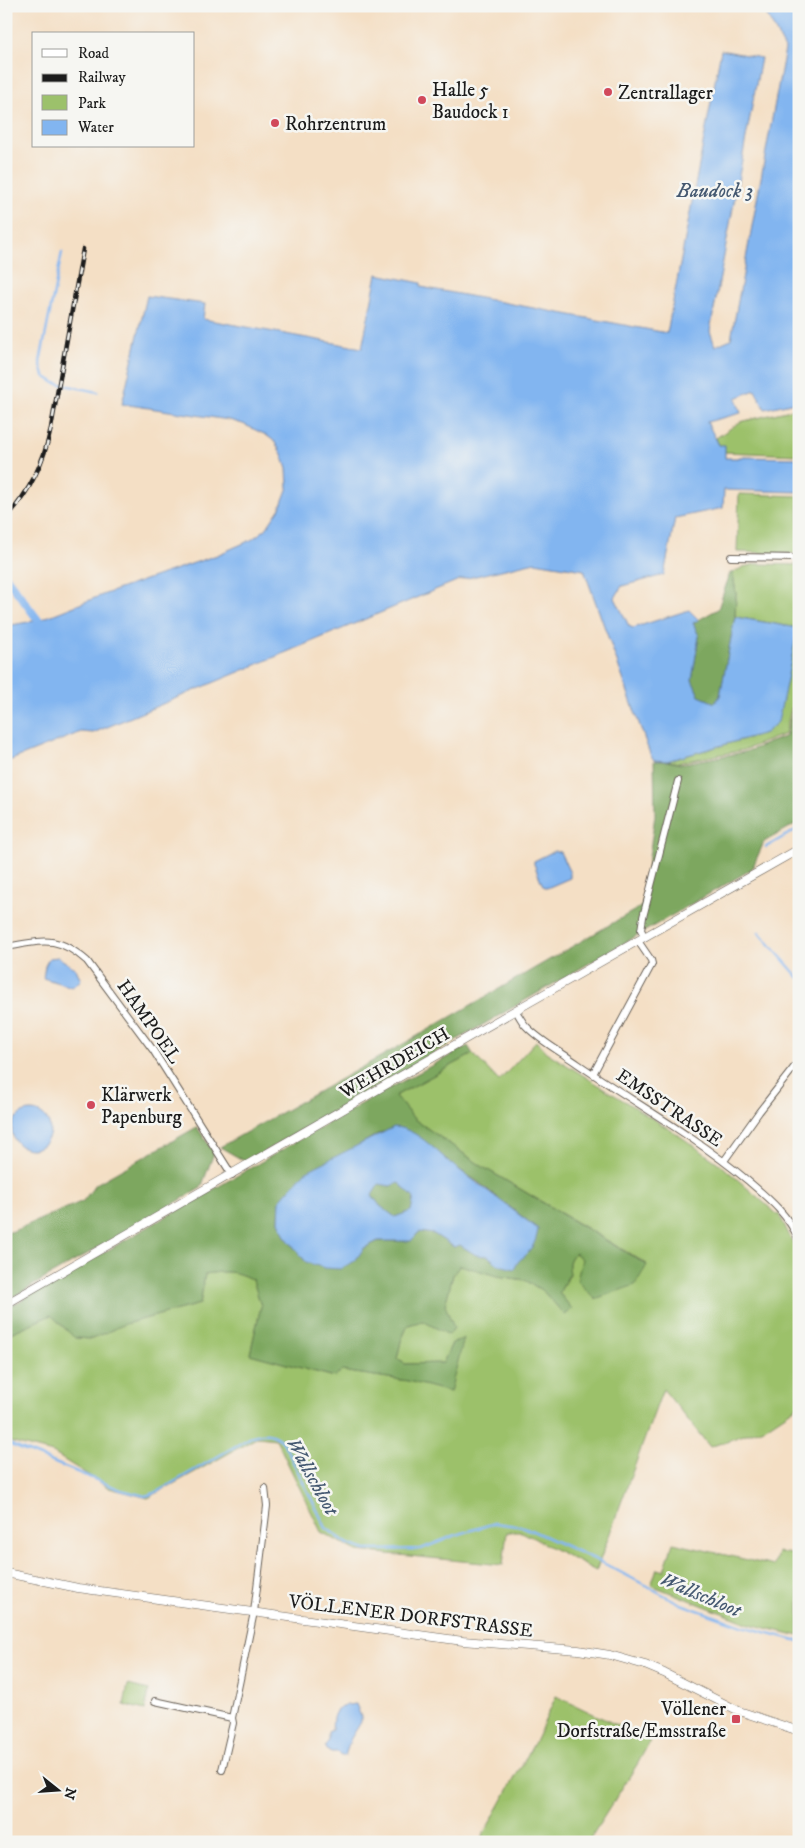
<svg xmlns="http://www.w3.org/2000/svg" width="805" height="1848" font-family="'IM FELL DW Pica',serif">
  <rect width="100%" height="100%" fill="#f6f6f2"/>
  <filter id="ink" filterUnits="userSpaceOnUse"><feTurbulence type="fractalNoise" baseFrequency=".02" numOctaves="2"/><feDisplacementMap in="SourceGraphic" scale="10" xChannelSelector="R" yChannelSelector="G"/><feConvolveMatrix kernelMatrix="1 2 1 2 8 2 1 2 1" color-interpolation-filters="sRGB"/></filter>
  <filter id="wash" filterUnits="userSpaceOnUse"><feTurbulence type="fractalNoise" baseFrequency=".0096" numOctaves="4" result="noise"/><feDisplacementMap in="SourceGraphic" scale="20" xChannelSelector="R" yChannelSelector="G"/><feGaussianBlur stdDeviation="1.12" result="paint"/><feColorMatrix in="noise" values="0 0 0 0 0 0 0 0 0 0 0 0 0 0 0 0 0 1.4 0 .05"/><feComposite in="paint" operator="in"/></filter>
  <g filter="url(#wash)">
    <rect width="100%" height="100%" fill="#f4dfc5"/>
    <path fill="#9cc16b" stroke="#5c6e44" d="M799 408V455L724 452 725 446 719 445 716 438 740 422Z
      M739 494 799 496V554L737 552Z
      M757 564 799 565V675L785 734 744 750 681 762 680 763 667 761 765 733 798 628 735 617 736 594 733 573 743 567Z
      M536 1041 546 1052 677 1134 721 1165 778 1215 779 1214 793 1243 799 1263V1405L766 1427 710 1447 663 1389 596 1571 522 1532H507L503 1565 357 1551 321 1532 276 1439 258 1437 148 1498 109 1488 53 1453 6 1441V1335L51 1315 75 1338 92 1339 125 1324 200 1304 205 1274C226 1271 234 1270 253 1280L261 1306 250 1354 334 1377 342 1371 409 1381 450 1392 452 1343 443 1363 405 1364 397 1359 401 1341 408 1325 423 1321 449 1334 445 1305 453 1275 460 1264 497 1276 525 1280 543 1291 565 1315 572 1309 559 1293 570 1274C568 1264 568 1260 575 1253L582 1259 647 1264 483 1167 414 1119 395 1096 473 1054 499 1081Z
      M673 1543 774 1566 778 1552 799 1555V1636L750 1624 651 1585 657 1569 664 1571Z
      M128 1685 149 1690 145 1710 124 1705Z
      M556 1696 650 1741 638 1763 588 1842H479L537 1738Z"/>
    <path fill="#7da75f" stroke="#4c623e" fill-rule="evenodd" d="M730 573H733L736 594 735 617 720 696 715 703 699 696 692 680 699 636 693 623 718 609Z
      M799 684V822L764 842 752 869 246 1162 220 1147 428 1030 642 906 655 815 654 761H667L680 764 745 752 786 736Z
      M468 1046 473 1054 395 1096 414 1119 483 1167 647 1265 635 1285 595 1299 577 1280 582 1259 575 1253C568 1260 568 1264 570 1273L559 1293 572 1309 565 1315 543 1291 525 1280 497 1276 460 1265 453 1275 445 1305 454 1328 449 1335 423 1321 408 1325 401 1341 397 1359 405 1364 443 1363 452 1343 464 1338 450 1392 408 1381 342 1371 335 1377 250 1354 261 1306 253 1280C234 1270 226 1271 205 1274L200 1304 125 1324 92 1339 75 1338 51 1315 6 1335V1309L377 1095ZM382 1132 418 1136 457 1168 478 1182 538 1229C527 1255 528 1259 499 1265L488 1256 476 1255 460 1245 454 1247 434 1234 419 1232 411 1241H378L364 1248 306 1262 285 1236 279 1221 280 1200 351 1149Z
      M197 1127 214 1153 201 1188 6 1301V1231L11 1232 83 1201 96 1184Z
      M379 1183 390 1186 399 1183 414 1198 411 1212 395 1217 380 1206 372 1195Z"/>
    <path fill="#82b5f0" stroke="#4f6886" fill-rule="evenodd" d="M762 6H799V401L765 409 755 390 736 398 741 413 707 422 719 445H725V458H739V457L799 458V492L724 490 723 508 675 518 664 575 622 586 615 598 629 626 633 628 689 610 699 620 693 623 699 636 692 680 699 696 715 703 720 696 735 617 798 628 778 722 765 733 667 761 654 760 650 754 584 570 535 562 459 580 93 733 81 732 6 762V626L39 620 105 594 217 555 251 540 266 529 280 508 288 487 287 469 282 454 274 441 266 435 243 424 229 420 122 404 147 296 205 304 203 319 362 348 377 274 421 283V287L667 333 721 50 761 58 710 331 715 346 731 339 785 49Z
      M554 851 560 852 570 873V878L547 888 543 886 534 864V861Z
      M58 957 76 969 81 980 72 987 43 978 45 966 49 958Z
      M12 1130a19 19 0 1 1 38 0a19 19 0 1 1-38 0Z
      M394 1127C418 1128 439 1155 458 1169 485 1188 511 1209 538 1229 537 1237 534 1246 528 1253 522 1260 518 1258 515 1269L499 1265 488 1256 476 1255 460 1245 454 1247 434 1234 419 1232 411 1241H378L364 1248 355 1261 340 1269 324 1268 306 1262 285 1236 279 1221 280 1200 305 1172ZM379 1184 390 1186 399 1183 414 1198 411 1211 395 1217 380 1206 372 1195Z
      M356 1704 361 1717V1722L350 1740 345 1756H341L339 1752H331L326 1750 325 1745 328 1742V1732L332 1730 333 1717 337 1709 347 1705Z"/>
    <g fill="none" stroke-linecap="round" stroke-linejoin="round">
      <path stroke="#82b5f0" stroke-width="2.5" d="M62 252 40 362 44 376 55 383 98 392
        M766 847 799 828
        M759 932 799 978
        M6 1443 121 1490 145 1496 155 1493 253 1436C266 1432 273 1433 283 1442L326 1528 348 1544 366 1550 421 1549 456 1535 495 1523 524 1527 603 1563 681 1604 742 1626 799 1641"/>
      <path stroke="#82b5f0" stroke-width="8" d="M6 577 44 628"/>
    </g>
  </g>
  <g filter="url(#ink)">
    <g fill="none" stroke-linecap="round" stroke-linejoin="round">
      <g stroke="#686057" stroke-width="8">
        <path id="minor" d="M731 557 799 558
          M645 937 641 930 643 917 678 781
          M6 947C43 941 56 934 87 961L153 1050 232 1175
          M515 1010C519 1015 522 1022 526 1026 540 1041 561 1052 578 1064 635 1103 694 1136 747 1180 768 1198 788 1214 799 1240
          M593 1074 652 964 651 960 638 941
          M724 1161 759 1112 799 1061
          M155 1701 232 1718 254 1612 267 1506 265 1488
          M222 1770 233 1723 232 1718"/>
      </g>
      <g stroke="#686057" stroke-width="9">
        <path id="tertiary" d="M6 1304 472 1035 799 849
          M6 1573 78 1588 361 1627 463 1641 578 1650 610 1655 645 1665 664 1673 739 1711 799 1731"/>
      </g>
      <use href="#minor" stroke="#fff" stroke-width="6"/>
      <use href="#tertiary" stroke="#fff" stroke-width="8"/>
      <g stroke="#1c1c1c" stroke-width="4.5">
        <path id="rail" d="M6 518C30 492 44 462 51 428L83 249"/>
      </g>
      <use href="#rail" stroke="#f6f6f2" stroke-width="2.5" stroke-dasharray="8" stroke-linecap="butt"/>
    </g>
  </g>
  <g fill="#d1495b" stroke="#f6f6f2" stroke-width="2">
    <circle cx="608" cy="92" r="5"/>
    <circle cx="422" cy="100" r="5"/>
    <circle cx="275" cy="123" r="5"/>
    <circle cx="91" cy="1105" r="5"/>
    <rect x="731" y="1714" width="10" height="10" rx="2.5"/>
  </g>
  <g text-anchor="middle" stroke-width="5" stroke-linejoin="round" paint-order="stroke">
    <g font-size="19" fill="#1c1c1c" stroke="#f6f6f2" text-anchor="start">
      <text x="432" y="96">Halle 5<tspan x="432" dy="22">Baudock 1</tspan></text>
      <text x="618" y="99">Zentrallager</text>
      <text x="285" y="130">Rohrzentrum</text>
      <text x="101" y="1101">Klärwerk<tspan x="101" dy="22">Papenburg</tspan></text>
      <text x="726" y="1715" text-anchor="end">Völlener<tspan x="726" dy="22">Dorfstraße/Emsstraße</tspan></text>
    </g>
    <g font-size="19" fill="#1c1c1c" stroke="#f6f6f2">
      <text transform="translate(150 1021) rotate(55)" y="7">HAMPOEL</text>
      <text transform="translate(394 1062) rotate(-30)" y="7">WEHRDEICH</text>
      <text transform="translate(670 1107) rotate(34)" y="7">EMSSTRASSE</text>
      <text transform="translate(411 1615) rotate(7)" y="7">VÖLLENER DORFSTRASSE</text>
    </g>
    <g font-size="20" font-style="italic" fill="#455971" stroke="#f6f6f2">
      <text x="715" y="197">Baudock 3</text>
      <text transform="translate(313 1476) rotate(61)" y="7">Wallschloot</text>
      <text transform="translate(701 1594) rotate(23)" y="7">Wallschloot</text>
    </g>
  </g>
  <rect width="805" height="1848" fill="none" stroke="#f6f6f2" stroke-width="25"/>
  <rect x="32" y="32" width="162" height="115" fill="#f6f6f2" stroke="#9f9f9c"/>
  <rect x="42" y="49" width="25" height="8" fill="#ffffff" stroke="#9f9f9c"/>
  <text x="78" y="58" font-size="15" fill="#1c1c1c">Road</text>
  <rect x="42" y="74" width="25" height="8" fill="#1c1c1c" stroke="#9f9f9c"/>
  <text x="78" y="82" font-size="15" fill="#1c1c1c">Railway</text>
  <rect x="42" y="95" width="25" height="15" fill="#9cc16b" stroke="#9f9f9c"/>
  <text x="78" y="108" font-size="15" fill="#1c1c1c">Park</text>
  <rect x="42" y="120" width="25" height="15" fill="#82b5f0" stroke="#9f9f9c"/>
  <text x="78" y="132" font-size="15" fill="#1c1c1c">Water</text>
  <g transform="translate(58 1790) rotate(107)" stroke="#f6f6f2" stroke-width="4" paint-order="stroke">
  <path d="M0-4L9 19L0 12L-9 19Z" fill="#1c1c1c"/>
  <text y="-8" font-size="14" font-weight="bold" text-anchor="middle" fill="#1c1c1c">N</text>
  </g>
</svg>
